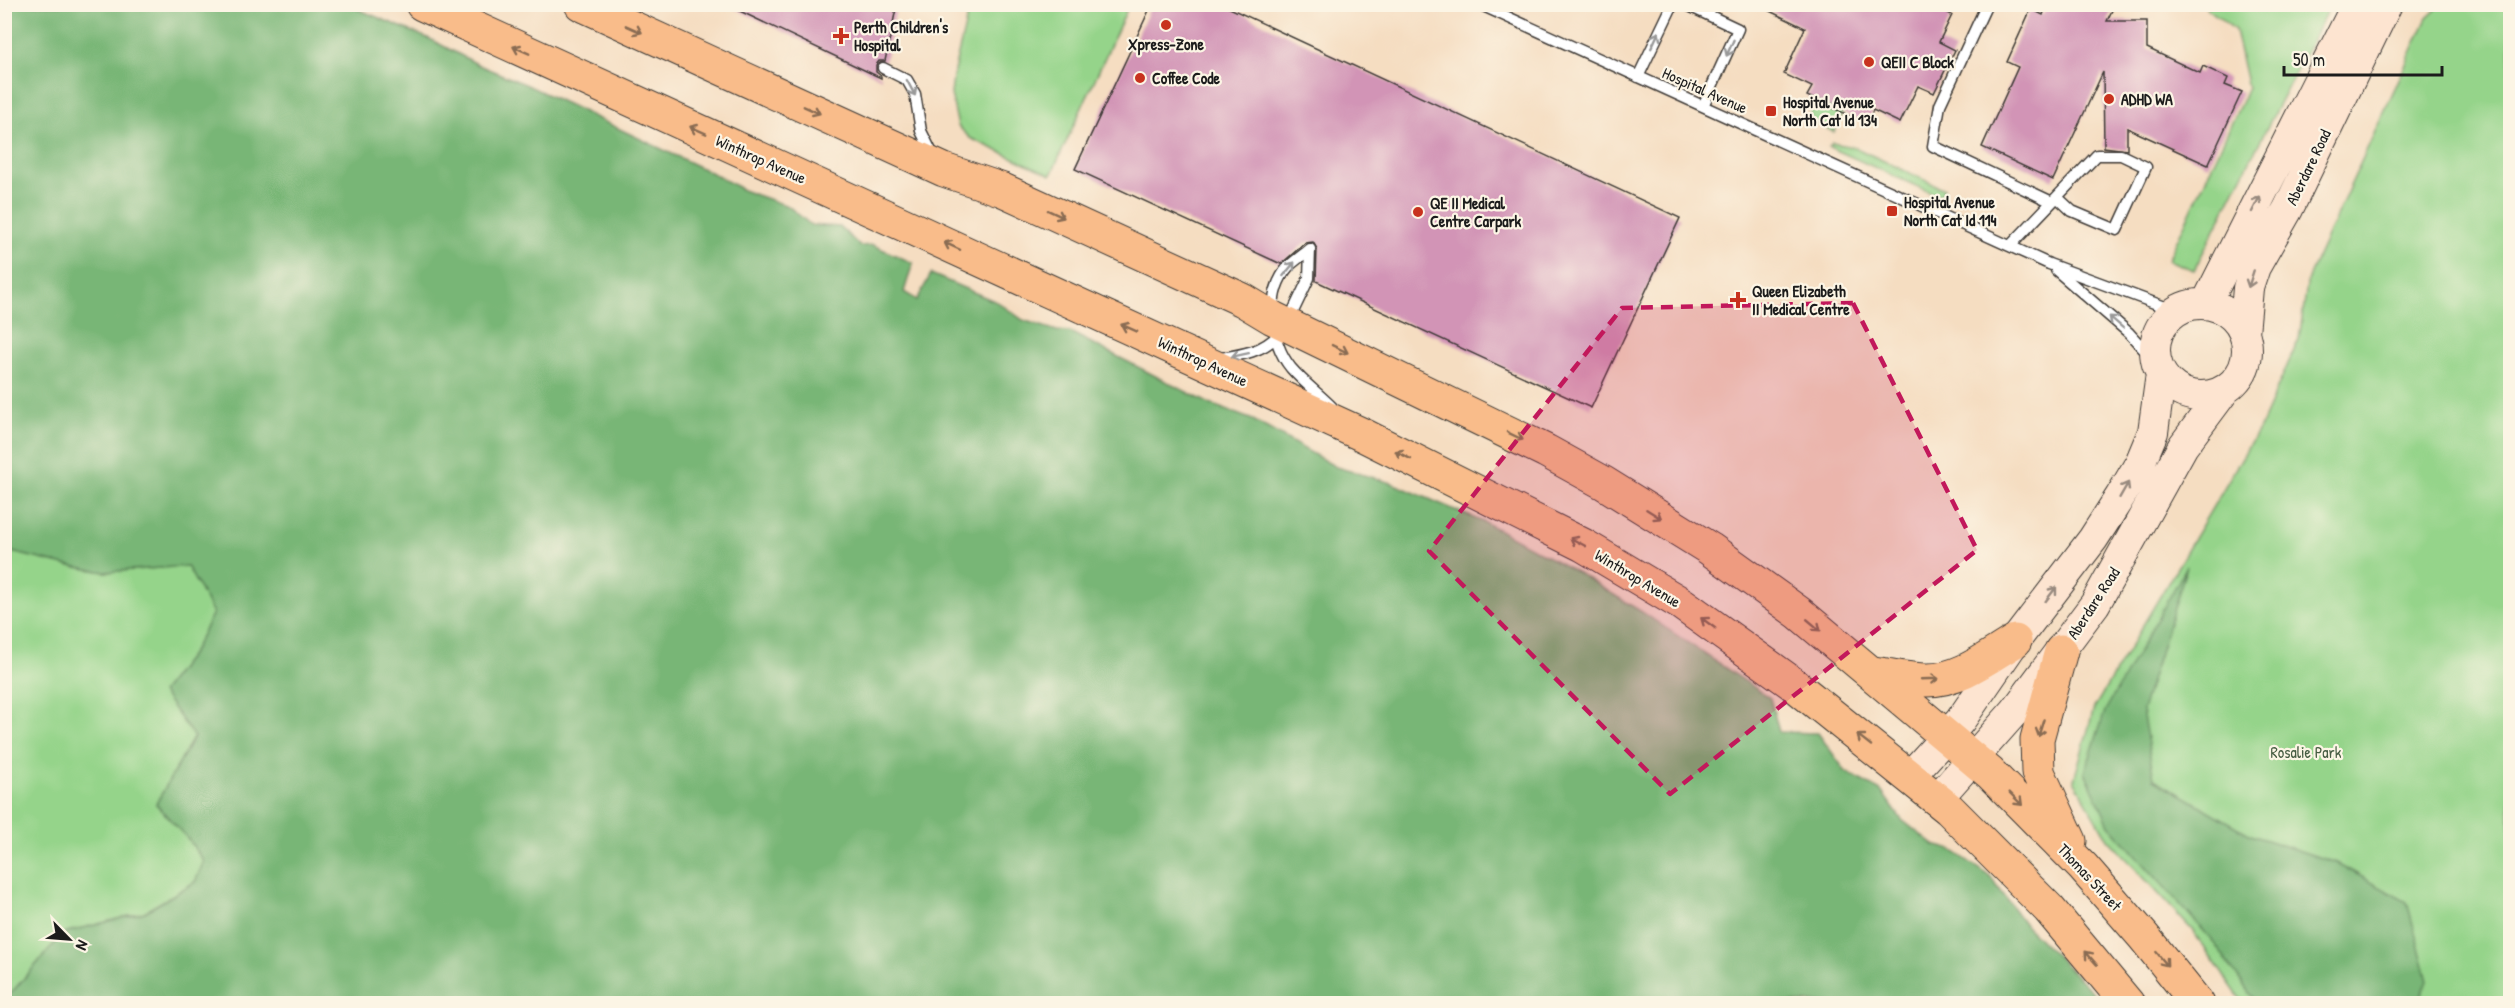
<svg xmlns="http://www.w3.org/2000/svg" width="2515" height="1008" font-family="'Patrick Hand',sans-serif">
  <rect width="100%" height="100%" fill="#fcf5e5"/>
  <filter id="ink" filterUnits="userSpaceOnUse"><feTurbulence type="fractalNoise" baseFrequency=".0167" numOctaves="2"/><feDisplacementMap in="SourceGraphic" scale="12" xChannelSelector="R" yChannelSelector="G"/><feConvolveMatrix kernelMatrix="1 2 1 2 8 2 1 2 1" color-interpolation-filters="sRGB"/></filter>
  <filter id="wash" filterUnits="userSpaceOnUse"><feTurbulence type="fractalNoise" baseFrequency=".008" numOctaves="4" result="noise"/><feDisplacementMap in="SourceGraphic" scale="24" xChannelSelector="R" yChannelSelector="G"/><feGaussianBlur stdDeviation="1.35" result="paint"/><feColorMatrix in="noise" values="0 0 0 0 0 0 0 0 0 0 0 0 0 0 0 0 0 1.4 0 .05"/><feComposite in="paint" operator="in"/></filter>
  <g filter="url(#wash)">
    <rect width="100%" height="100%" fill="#f5ddc1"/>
    <path fill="#95d48a" stroke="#587853" stroke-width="1.5" d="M970 5H1129L1051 175 970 138 958 126 951 94 954 71Z
      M2203 5H2330L2194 270 2168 260 2248 88 2235 30Z
      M2441 5H2510V1003H2243L2192 930 2108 839 2074 780 2094 708 2260 427 2299 339 2308 278 2427 18Z
      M1816 100 1843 113 1834 132 1807 119Z
      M1832 143 1854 147 1944 189 1942 194 1936 195 1829 147Z
      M4 552H12L65 565 105 572 187 566 213 613 193 652 162 692 194 736 156 804 189 840 204 862 195 882 144 912 64 933 5 1000Z"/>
    <path fill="#78b676" stroke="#4a6949" stroke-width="1.5" d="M348 5 430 39 481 66 525 84 712 173 745 191 788 206 811 225 840 227 860 246 873 245 913 263 904 292 917 300 931 274 999 303 1023 320 1057 331 1070 332 1210 404 1253 420 1336 467 1392 483 1490 525 1578 573 1642 612 1770 698 1779 732 1818 733 1846 772 1881 791 1902 820 1934 845 1952 850 1990 876 2026 926 2104 1003H5V1000L64 933 145 912 195 882 204 861 189 840 156 804 194 737 162 692 193 652 213 613 187 566 105 572 65 565 12 552H5V5Z
      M2187 566 2142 710 2154 779 2251 835 2337 863 2407 902 2428 981 2418 1003H2256L2212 940 2109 825 2085 772 2105 711Z"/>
    <g id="blocks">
      <path fill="#d294b6" d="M725 4H897L885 61H879L876 65V72L881 76V78Z
        M1152 4H1221L1680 218 1591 408 1316 281 1317 249 1313 242 1305 243 1281 264 1075 169Z
        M1755 4H1930L1952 15 1939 42 1955 50 1934 93 1918 86 1900 123 1873 110 1867 124 1807 96 1812 87 1784 74 1805 28Z
        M2047 4H2115L2107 21H2147V48L2200 73 2203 66 2228 78 2225 85 2242 92 2208 165 2127 128V150L2104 147 2103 72 2053 180 1982 147 2018 67 2007 62 2031 9 2043 15Z"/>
    </g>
  </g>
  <g filter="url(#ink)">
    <use href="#blocks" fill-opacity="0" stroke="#3d3935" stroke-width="1.5"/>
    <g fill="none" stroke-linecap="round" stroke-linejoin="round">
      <g stroke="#3d3935" stroke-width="13">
        <path id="service" d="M1479 4 2049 264 2176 311
          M1685 4 1738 29 1703 106
          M1987 4 1940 105 1933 146 2052 202
          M883 68 907 80 915 94 921 131 933 155
          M1638 77 1673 4
          M2011 245 2097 155H2121L2146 167 2117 230 2072 211 2057 197
          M1310 249C1303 255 1294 261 1288 267 1265 294 1270 342 1291 368 1303 382 1319 394 1332 407
          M2056 270 2129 333 2157 364
          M1288 322 1309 278 1310 249
          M1220 358C1241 355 1263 352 1279 334"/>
      </g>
      <g stroke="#3d3935" stroke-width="32">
        <path id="secondary" d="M2155 350a46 46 0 1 1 92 0a46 46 0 1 1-92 0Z
          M2206 304 2357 4
          M2244 333 2248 288 2255 267 2288 209 2387 4
          M1910 776 1960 721 2015 641 2093 539 2120 497 2140 463 2153 432 2161 374
          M1937 799 2015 711 2095 604 2183 446 2224 391"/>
      </g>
      <g stroke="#3d3935" stroke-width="35">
        <path id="primary" d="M422 4 1361 434 1583 545 1682 604 1792 683 1949 809 2049 909 2128 1004
          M581 4 944 170 1003 190 1243 300 1273 318 1546 451 1604 483 1710 549 1799 613 1990 773 2083 867 2144 937 2198 1004
          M2061 651 2037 739 2038 772 2070 841
          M1872 673C1890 675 1909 680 1927 680 1960 680 1988 657 2015 641"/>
      </g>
      <use href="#service" stroke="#fff" stroke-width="10"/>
      <use href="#secondary" stroke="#fde4d0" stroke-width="30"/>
      <use href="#primary" stroke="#f9bc8a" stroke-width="33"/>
    </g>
    <defs><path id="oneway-shaft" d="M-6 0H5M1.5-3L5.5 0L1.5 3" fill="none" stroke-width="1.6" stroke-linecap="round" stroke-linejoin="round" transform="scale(1.5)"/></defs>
    <g stroke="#8a6c53">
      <use href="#oneway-shaft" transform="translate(634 29) rotate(24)"/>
      <use href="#oneway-shaft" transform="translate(521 50) rotate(-156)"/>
      <use href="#oneway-shaft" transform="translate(812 110) rotate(24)"/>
      <use href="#oneway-shaft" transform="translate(698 130) rotate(-156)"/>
      <use href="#oneway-shaft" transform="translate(1056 214) rotate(25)"/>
      <use href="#oneway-shaft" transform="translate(952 246) rotate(-155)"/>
      <use href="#oneway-shaft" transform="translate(1129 328) rotate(-156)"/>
      <use href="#oneway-shaft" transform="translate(1340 349) rotate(26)"/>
      <use href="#oneway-shaft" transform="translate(1515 436) rotate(26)"/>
      <use href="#oneway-shaft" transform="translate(1403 455) rotate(-153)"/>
      <use href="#oneway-shaft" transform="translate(1654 514) rotate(32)"/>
      <use href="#oneway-shaft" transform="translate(1578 542) rotate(-152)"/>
      <use href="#oneway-shaft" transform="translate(1708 623) rotate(-144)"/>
      <use href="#oneway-shaft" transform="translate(1814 625) rotate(40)"/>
      <use href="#oneway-shaft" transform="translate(1930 679) rotate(-2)"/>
      <use href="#oneway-shaft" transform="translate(2041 728) rotate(107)"/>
      <use href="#oneway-shaft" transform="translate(1864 740) rotate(-142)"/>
      <use href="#oneway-shaft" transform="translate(2016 799) rotate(45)"/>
      <use href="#oneway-shaft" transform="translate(2091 958) rotate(-131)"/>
      <use href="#oneway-shaft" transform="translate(2162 959) rotate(51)"/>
    </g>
    <g stroke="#999">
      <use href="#oneway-shaft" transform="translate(1655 40) rotate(-65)"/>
      <use href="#oneway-shaft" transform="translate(1730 48) rotate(114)"/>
      <use href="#oneway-shaft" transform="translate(911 88) rotate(62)"/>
      <use href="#oneway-shaft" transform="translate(1289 269) rotate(-51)"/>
      <use href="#oneway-shaft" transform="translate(2116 322) rotate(-139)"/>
      <use href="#oneway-shaft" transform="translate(1240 355) rotate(168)"/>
    </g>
    <g stroke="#988a7f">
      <use href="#oneway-shaft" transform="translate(2256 204) rotate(-63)"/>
      <use href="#oneway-shaft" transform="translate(2251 279) rotate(108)"/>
      <use href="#oneway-shaft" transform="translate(2124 490) rotate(-60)"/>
      <use href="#oneway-shaft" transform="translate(2051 594) rotate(-53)"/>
    </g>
  </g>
  <path fill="#c2185b" fill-opacity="0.2" stroke="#c2185b" stroke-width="4.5" stroke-dasharray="12 8" stroke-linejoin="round" d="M1853 303 1977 550 1670 794 1429 551 1622 308Z"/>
  <g fill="#c8321e" stroke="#fcf5e5" stroke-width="2">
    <circle cx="1166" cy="25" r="6"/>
    <path d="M838 27h6v6h6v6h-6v6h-6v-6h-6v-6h6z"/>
    <circle cx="1869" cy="62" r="6"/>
    <circle cx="1140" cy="78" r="6"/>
    <circle cx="2109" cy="99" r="6"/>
    <rect x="1765" y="105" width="12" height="12" rx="3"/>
    <rect x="1886" y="205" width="12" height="12" rx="3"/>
    <circle cx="1418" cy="212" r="6"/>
    <path d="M1735 291h6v6h6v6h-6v6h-6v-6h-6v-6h6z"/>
  </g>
  <g text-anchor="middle" stroke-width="4.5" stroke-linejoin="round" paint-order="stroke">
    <g font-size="16" font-weight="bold" fill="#1c1c1c" stroke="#fcf5e5" text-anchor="start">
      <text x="854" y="33">Perth Children's<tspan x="854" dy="18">Hospital</tspan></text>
      <text x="1166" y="50" text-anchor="middle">Xpress-Zone</text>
      <text x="1881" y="68">QEII C Block</text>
      <text x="1152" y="84">Coffee Code</text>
      <text x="2121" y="105">ADHD WA</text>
      <text x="1783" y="108">Hospital Avenue<tspan x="1783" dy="18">North Cat Id 134</tspan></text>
      <text x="1904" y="208">Hospital Avenue<tspan x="1904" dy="18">North Cat Id 114</tspan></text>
      <text x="1430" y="209">QE II Medical<tspan x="1430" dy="18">Centre Carpark</tspan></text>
      <text x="1752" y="297">Queen Elizabeth<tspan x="1752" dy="18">II Medical Centre</tspan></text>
    </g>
    <g font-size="16" fill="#1c1c1c" stroke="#fcf5e5">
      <text transform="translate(1705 90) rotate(24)" y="6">Hospital Avenue</text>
      <text transform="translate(761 159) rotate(24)" y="6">Winthrop Avenue</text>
      <text transform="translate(2308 167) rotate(-64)" y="6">Aberdare Road</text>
      <text transform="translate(1203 361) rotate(25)" y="6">Winthrop Avenue</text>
      <text transform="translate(1638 578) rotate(31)" y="6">Winthrop Avenue</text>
      <text transform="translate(2093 603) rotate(-57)" y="6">Aberdare Road</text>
      <text transform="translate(2090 877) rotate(47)" y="6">Thomas Street</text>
    </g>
    <g font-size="16" fill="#465c42" stroke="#fcf5e5">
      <text x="2306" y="758">Rosalie Park</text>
    </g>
  </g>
  <rect width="2515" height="1008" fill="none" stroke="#fcf5e5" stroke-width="24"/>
  <g transform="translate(69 939) rotate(115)" stroke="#fcf5e5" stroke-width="4.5" paint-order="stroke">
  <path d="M0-4.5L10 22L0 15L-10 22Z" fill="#1c1c1c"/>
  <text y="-9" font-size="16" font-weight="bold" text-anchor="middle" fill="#1c1c1c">N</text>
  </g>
  <path d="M2284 66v9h158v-9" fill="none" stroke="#1c1c1c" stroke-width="3"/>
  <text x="2293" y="66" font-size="18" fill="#1c1c1c" stroke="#fcf5e5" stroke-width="4.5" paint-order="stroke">50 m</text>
</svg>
